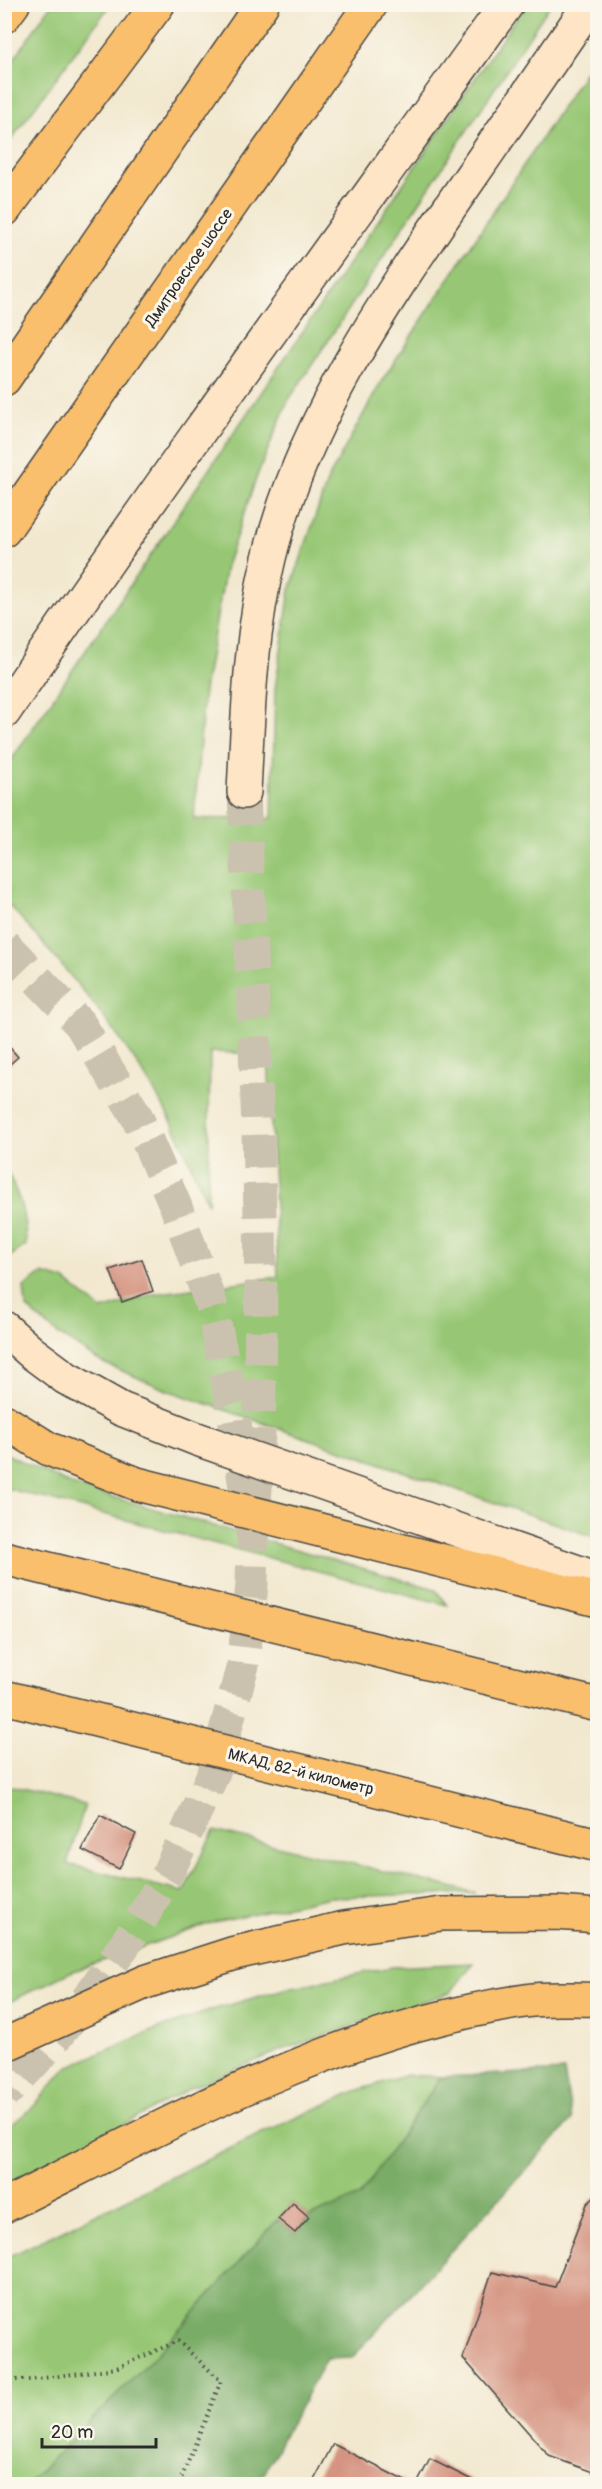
<svg xmlns="http://www.w3.org/2000/svg" width="602" height="2489" font-family="Pangolin,sans-serif">
  <rect width="100%" height="100%" fill="#fbf7ec"/>
  <filter id="ink" filterUnits="userSpaceOnUse"><feTurbulence type="fractalNoise" baseFrequency=".0167" numOctaves="2"/><feDisplacementMap in="SourceGraphic" scale="12" xChannelSelector="R" yChannelSelector="G"/><feConvolveMatrix kernelMatrix="1 2 1 2 8 2 1 2 1" color-interpolation-filters="sRGB"/></filter>
  <filter id="wash" filterUnits="userSpaceOnUse"><feTurbulence type="fractalNoise" baseFrequency=".008" numOctaves="4" result="noise"/><feDisplacementMap in="SourceGraphic" scale="24" xChannelSelector="R" yChannelSelector="G"/><feGaussianBlur stdDeviation="1.35" result="paint"/><feColorMatrix in="noise" values="0 0 0 0 0 0 0 0 0 0 0 0 0 0 0 0 0 1.4 0 .05"/><feComposite in="paint" operator="in"/></filter>
  <g filter="url(#wash)">
    <rect width="100%" height="100%" fill="#f2e8cf"/>
    <path fill="#97c775" stroke="#617950" stroke-width="1.5" d="M51 5H110L5 148V72Z
      M525 5H550L288 401 257 476 226 566 204 690 194 819 272 818 275 689 290 590 328 479 381 382 597 54V1538L167 1390 101 1362 59 1335 26 1307 24 1287 42 1274 64 1280 102 1310 154 1294 278 1277 268 1054 210 1052 208 1204C195 1176 184 1145 169 1117 127 1039 68 971 10 906L5 912V769Z
      M5 1167C19 1195 26 1213 26 1245L5 1260Z
      M4 1453 71 1485 435 1589 447 1605 5 1488Z
      M5 1785 85 1805 67 1864 183 1892 214 1831 476 1893 330 1897 214 1922 68 1973 5 2004Z
      M473 1963 451 1992 282 2050 190 2088 81 2149 5 2185V2130L34 2106 67 2067 155 2030 218 2008 288 1988 392 1967Z
      M407 2075 441 2077 360 2196 309 2217 293 2203 145 2367 27 2484H5L4 2259 262 2133 356 2091Z"/>
    <path fill="#79ac66" stroke="#526c48" stroke-width="1.5" d="M564 2071 572 2120 352 2358 326 2359 264 2473 251 2484H27L145 2367 278 2219 295 2233 309 2217 360 2196 441 2077Z"/>
    <g id="blocks">
      <path fill="#d59482" d="M4 1041 18 1057 4 1069Z
        M142 1259 153 1291 122 1302 110 1270Z
        M100 1815 136 1834 119 1869 82 1850Z
        M598 2194V2474L549 2456 463 2358 492 2272 555 2287 587 2204Z
        M293 2203 309 2217 295 2233 278 2219Z
        M333 2444 411 2484H312Z
        M430 2459 480 2484H417Z"/>
    </g>
  </g>
  <g filter="url(#ink)">
    <use href="#blocks" fill-opacity="0" stroke="#494744" stroke-width="1.5"/>
    <g fill="none" stroke-linecap="round" stroke-linejoin="round">
      <path stroke="#cac2ae" stroke-width="33" stroke-dasharray="33 16" stroke-linecap="butt" d="M244 792C252 989 264 1186 260 1383 260 1435 256 1486 253 1538"/>
      <path stroke="#cac2ae" stroke-width="33" stroke-dasharray="33 16" stroke-linecap="butt" d="M4 944 80 1024 137 1117 176 1207 211 1304 232 1404 253 1538 252 1585 243 1665 214 1772 167 1875 136 1928 88 1998 41 2055 4 2094"/>
      <g stroke="#494744" stroke-width="36">
        <path id="secondary" d="M4 712C166 473 338 239 507 4
          M244 792C248 714 250 635 269 558 302 423 383 304 461 191 504 129 547 67 590 4
          M4 1328 31 1352 66 1378 121 1409 197 1439 598 1579"/>
      </g>
      <g stroke="#494744" stroke-width="36">
        <path id="primary" d="M4 379 262 4
          M4 2206C171 2123 338 2028 525 2001 548 1997 574 2000 598 1999"/>
      </g>
      <g stroke="#494744" stroke-width="36">
        <path id="highway" d="M4 16 13 4
          M4 210 158 4
          M4 530 371 4
          M4 1421 49 1449 137 1484 598 1600
          M4 1558 598 1705
          M4 1697 598 1845
          M4 2045 145 1982 235 1953 344 1928 441 1914 556 1913 598 1916"/>
      </g>
      <path stroke="#494744" stroke-width="4" stroke-dasharray="1.5 4.5" stroke-linecap="butt" d="M4 2380H30L116 2368 178 2341 221 2381 179 2484"/>
      <use href="#secondary" stroke="#fde5c5" stroke-width="33"/>
      <use href="#primary" stroke="#f9bf6d" stroke-width="33"/>
      <use href="#highway" stroke="#f9bf6d" stroke-width="33"/>
    </g>
  </g>
  <g text-anchor="middle" stroke-width="6" stroke-linejoin="round" paint-order="stroke">
    <g font-size="16" fill="#2b2b2b" stroke="#fbf7ec">
      <text transform="translate(188 267) rotate(-55)" y="6">Дмитровское шоссе</text>
      <text transform="translate(301 1771) rotate(14)" y="6">МКАД, 82-й километр</text>
    </g>
  </g>
  <rect width="602" height="2489" fill="none" stroke="#fbf7ec" stroke-width="24"/>
  <path d="M42 2438v9h114v-9" fill="none" stroke="#2b2b2b" stroke-width="3"/>
  <text x="51" y="2438" font-size="18" fill="#2b2b2b" stroke="#fbf7ec" stroke-width="4.5" paint-order="stroke">20 m</text>
</svg>
